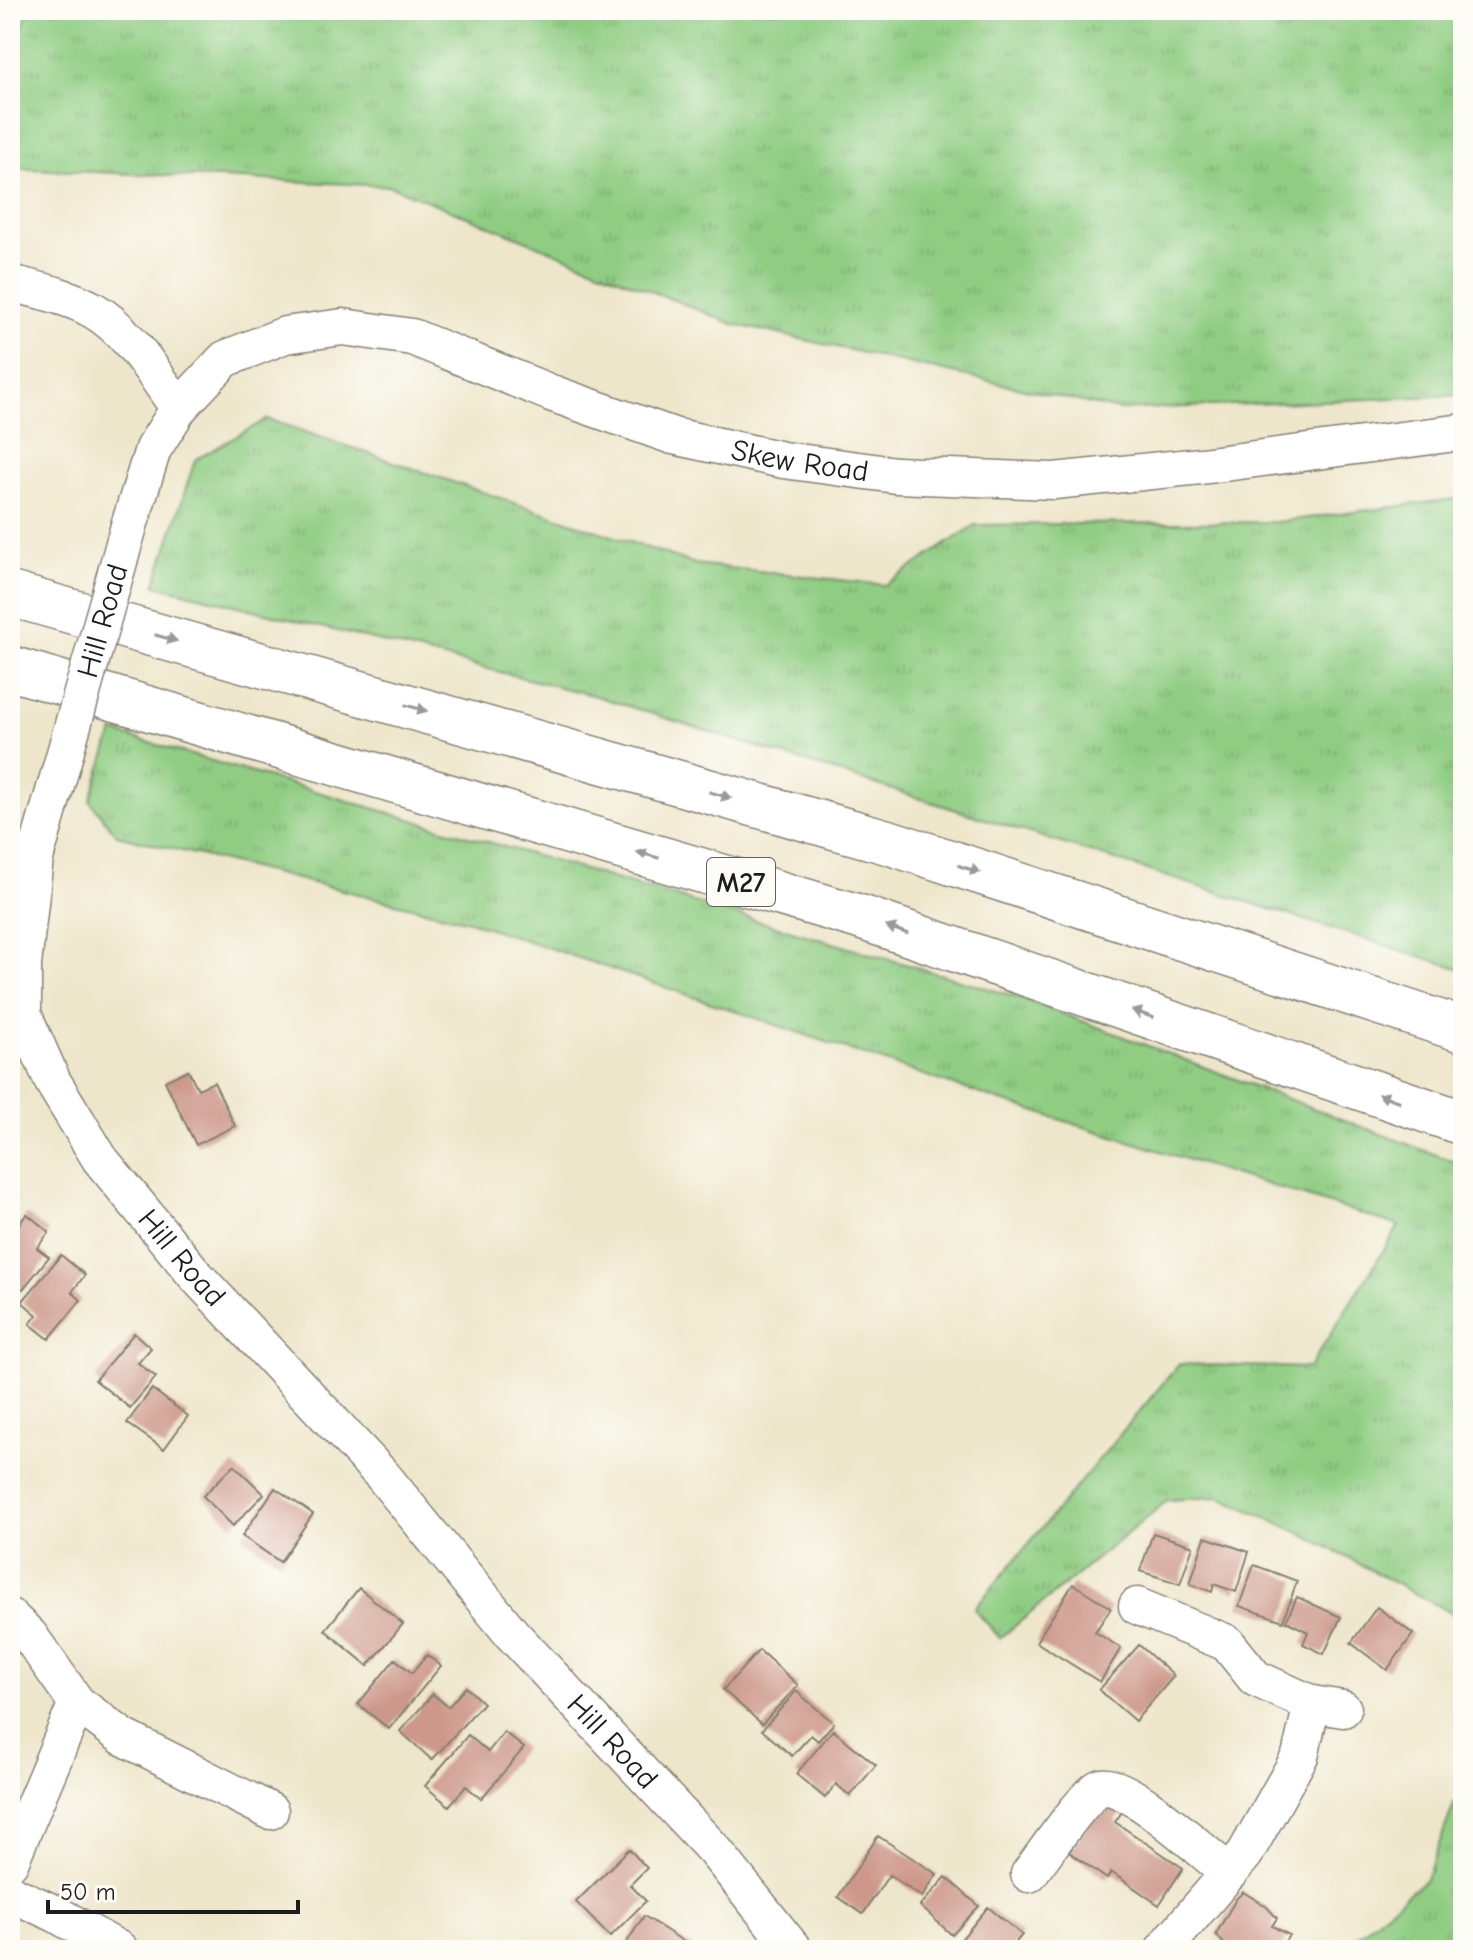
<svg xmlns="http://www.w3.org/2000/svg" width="1473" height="1960" font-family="'Comic Neue',sans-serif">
  <defs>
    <pattern id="grass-tufts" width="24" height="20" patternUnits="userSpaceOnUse" patternTransform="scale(2)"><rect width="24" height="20" fill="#90cd83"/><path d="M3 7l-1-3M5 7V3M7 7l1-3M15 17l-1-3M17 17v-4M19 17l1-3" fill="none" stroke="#7caf71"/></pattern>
  </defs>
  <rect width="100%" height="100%" fill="#fdfcf7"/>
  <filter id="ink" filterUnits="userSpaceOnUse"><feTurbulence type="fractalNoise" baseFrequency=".0125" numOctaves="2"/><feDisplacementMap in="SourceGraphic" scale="16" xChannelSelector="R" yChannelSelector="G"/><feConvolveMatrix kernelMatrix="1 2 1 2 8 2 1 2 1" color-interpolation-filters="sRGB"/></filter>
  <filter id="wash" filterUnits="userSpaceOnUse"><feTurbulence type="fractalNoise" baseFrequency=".006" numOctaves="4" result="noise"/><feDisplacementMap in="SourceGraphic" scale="32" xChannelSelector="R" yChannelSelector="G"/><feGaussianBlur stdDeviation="1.8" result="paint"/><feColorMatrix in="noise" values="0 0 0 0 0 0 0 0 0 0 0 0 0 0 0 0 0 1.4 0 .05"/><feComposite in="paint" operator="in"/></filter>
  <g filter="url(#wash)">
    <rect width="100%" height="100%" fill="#eee6ca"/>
    <path fill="url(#grass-tufts)" stroke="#567450" stroke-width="2" d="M29 10H1463V395L1118 410 733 324 391 186 10 168V58Z
      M267 419 695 564 885 585 975 525 1276 522 1463 498V970L599 697 155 585 195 460Z
      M113 732 1021 998 1463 1165V1655L1461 1618 1301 1533 1220 1497 1168 1500 1000 1638 974 1609 1179 1364 1309 1368 1399 1226 995 1099 469 921 117 835 90 801Z
      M1463 1795V1950H1340L1426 1879 1454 1804Z"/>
    <g id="blocks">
      <path fill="#cd988a" d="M188 1070 198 1089 214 1082 235 1126 196 1145 165 1081Z
        M27 1214 49 1232 37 1248 49 1257 23 1289 10 1279V1235Z
        M61 1255 85 1275 72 1292 81 1300 49 1339 30 1324 37 1315 22 1302Z
        M134 1333 151 1348 138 1363 156 1377 130 1408 95 1380Z
        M152 1389 188 1416 164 1449 127 1423Z
        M234 1465 264 1494 233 1526 203 1496Z
        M275 1488 313 1514 280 1562 242 1536Z
        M1153 1533 1193 1546 1180 1584 1140 1571Z
        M1205 1537 1249 1552 1236 1592 1214 1584 1212 1592 1190 1584Z
        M1254 1565 1297 1581 1283 1621 1239 1606Z
        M1073 1584 1111 1608 1095 1632 1121 1648 1100 1682 1036 1642Z
        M359 1588 403 1624 368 1666 325 1630Z
        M1297 1597 1341 1617 1324 1654 1303 1644 1308 1632 1286 1621Z
        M1377 1607 1413 1634 1387 1670 1351 1643Z
        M1139 1645 1174 1676 1135 1721 1099 1690Z
        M759 1650 798 1685 762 1724 723 1690Z
        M427 1655 441 1666 389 1729 358 1704 395 1659 412 1673Z
        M466 1687 483 1703 432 1760 400 1731 433 1694 448 1707Z
        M796 1691 834 1723 818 1741 811 1735 792 1756 762 1730Z
        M833 1730 876 1765 850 1796 836 1784 825 1798 796 1774Z
        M504 1732 524 1748 481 1799 466 1786 449 1806 425 1786 468 1735 488 1752Z
        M1106 1797 1124 1809 1115 1822 1183 1868 1159 1905 1111 1872 1107 1879 1069 1852Z
        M878 1836 937 1874 922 1897 889 1875 863 1914 838 1897Z
        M629 1849 647 1868 630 1885 646 1901 610 1937 576 1902Z
        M946 1877 979 1906 952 1935 920 1906Z
        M1243 1892 1266 1906 1277 1918 1272 1926 1289 1935 1280 1950H1219L1225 1945 1216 1934 1236 1899Z
        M988 1907 1022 1935 1009 1950H969L959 1942Z
        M644 1916 697 1950H627L623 1948Z"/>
    </g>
  </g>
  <g filter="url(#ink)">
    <use href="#blocks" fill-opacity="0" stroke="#858173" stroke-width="2"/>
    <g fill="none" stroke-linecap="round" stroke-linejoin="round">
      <g stroke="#858173" stroke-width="39">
        <g id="minor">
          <path d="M10 283C37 290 68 296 93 310 130 331 154 375 179 408"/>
          <path id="s1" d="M129 526 153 449 179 408 225 359 285 335 343 327 412 337 551 393 673 436 783 460 896 475 1054 481 1201 466 1463 432"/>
          <path id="s2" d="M60 771 35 858 23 965V1014L53 1082 100 1159 197 1277 383 1476 512 1634 715 1851 794 1950"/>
          <path d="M1137 1606 1227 1643 1255 1678 1312 1704 1343 1709"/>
          <path d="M10 1617 29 1635 77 1703 123 1737 270 1811"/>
          <path d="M10 1862 77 1703"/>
          <path d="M1029 1874C1042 1857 1084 1796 1099 1788 1122 1776 1208 1856 1229 1873"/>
          <path d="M10 1893 56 1914 120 1950"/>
          <path d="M1163 1950 1245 1854 1300 1756 1312 1704"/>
        </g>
      </g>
      <g stroke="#858173" stroke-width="47">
        <path id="highway" d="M10 594 891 843 1463 1030
          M10 668 860 917 1463 1123"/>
      </g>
      <use href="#minor" stroke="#fff" stroke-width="36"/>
      <use href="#highway" stroke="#fff" stroke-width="44"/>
      <g stroke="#858173" stroke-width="39" stroke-linecap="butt">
        <g id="minor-bridge">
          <path id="s3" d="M60 771 129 526"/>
        </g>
      </g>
      <use href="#minor-bridge" stroke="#fff" stroke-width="36"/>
    </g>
    <defs><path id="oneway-solid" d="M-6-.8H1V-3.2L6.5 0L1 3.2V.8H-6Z" transform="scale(2)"/></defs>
    <g fill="#999">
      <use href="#oneway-solid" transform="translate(166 638) rotate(16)"/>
      <use href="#oneway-solid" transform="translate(416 708) rotate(16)"/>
      <use href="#oneway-solid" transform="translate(720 795) rotate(16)"/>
      <use href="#oneway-solid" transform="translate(648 855) rotate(-164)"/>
      <use href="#oneway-solid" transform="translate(969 869) rotate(18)"/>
      <use href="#oneway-solid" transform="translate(897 930) rotate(-161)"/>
      <use href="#oneway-solid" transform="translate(1143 1014) rotate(-161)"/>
      <use href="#oneway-solid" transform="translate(1389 1098) rotate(-161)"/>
    </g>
  </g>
  <g text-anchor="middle" stroke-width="7" stroke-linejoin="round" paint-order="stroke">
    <rect fill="#fdfcf7" stroke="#605f5e" stroke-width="2" x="707" y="858" width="68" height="48" rx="6"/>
    <g font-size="28" font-weight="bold" fill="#1c1c1c">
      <text x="741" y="892">M27</text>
    </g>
    <g font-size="30" fill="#1c1c1c" stroke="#fdfcf7">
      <text dy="10" stroke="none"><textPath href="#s1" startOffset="798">Skew Road</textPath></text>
      <text dy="10" stroke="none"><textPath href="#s3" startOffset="156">Hill Road</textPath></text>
      <text dy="10" stroke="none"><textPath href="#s2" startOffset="540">Hill Road</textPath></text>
      <text dy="10" stroke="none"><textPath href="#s2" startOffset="1188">Hill Road</textPath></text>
    </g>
  </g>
  <rect width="1473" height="1960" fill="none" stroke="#fdfcf7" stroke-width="40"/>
  <path d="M48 1900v12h250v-12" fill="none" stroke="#1c1c1c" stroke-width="4"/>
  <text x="60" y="1900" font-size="24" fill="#1c1c1c" stroke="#fdfcf7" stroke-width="6" paint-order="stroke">50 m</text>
</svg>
